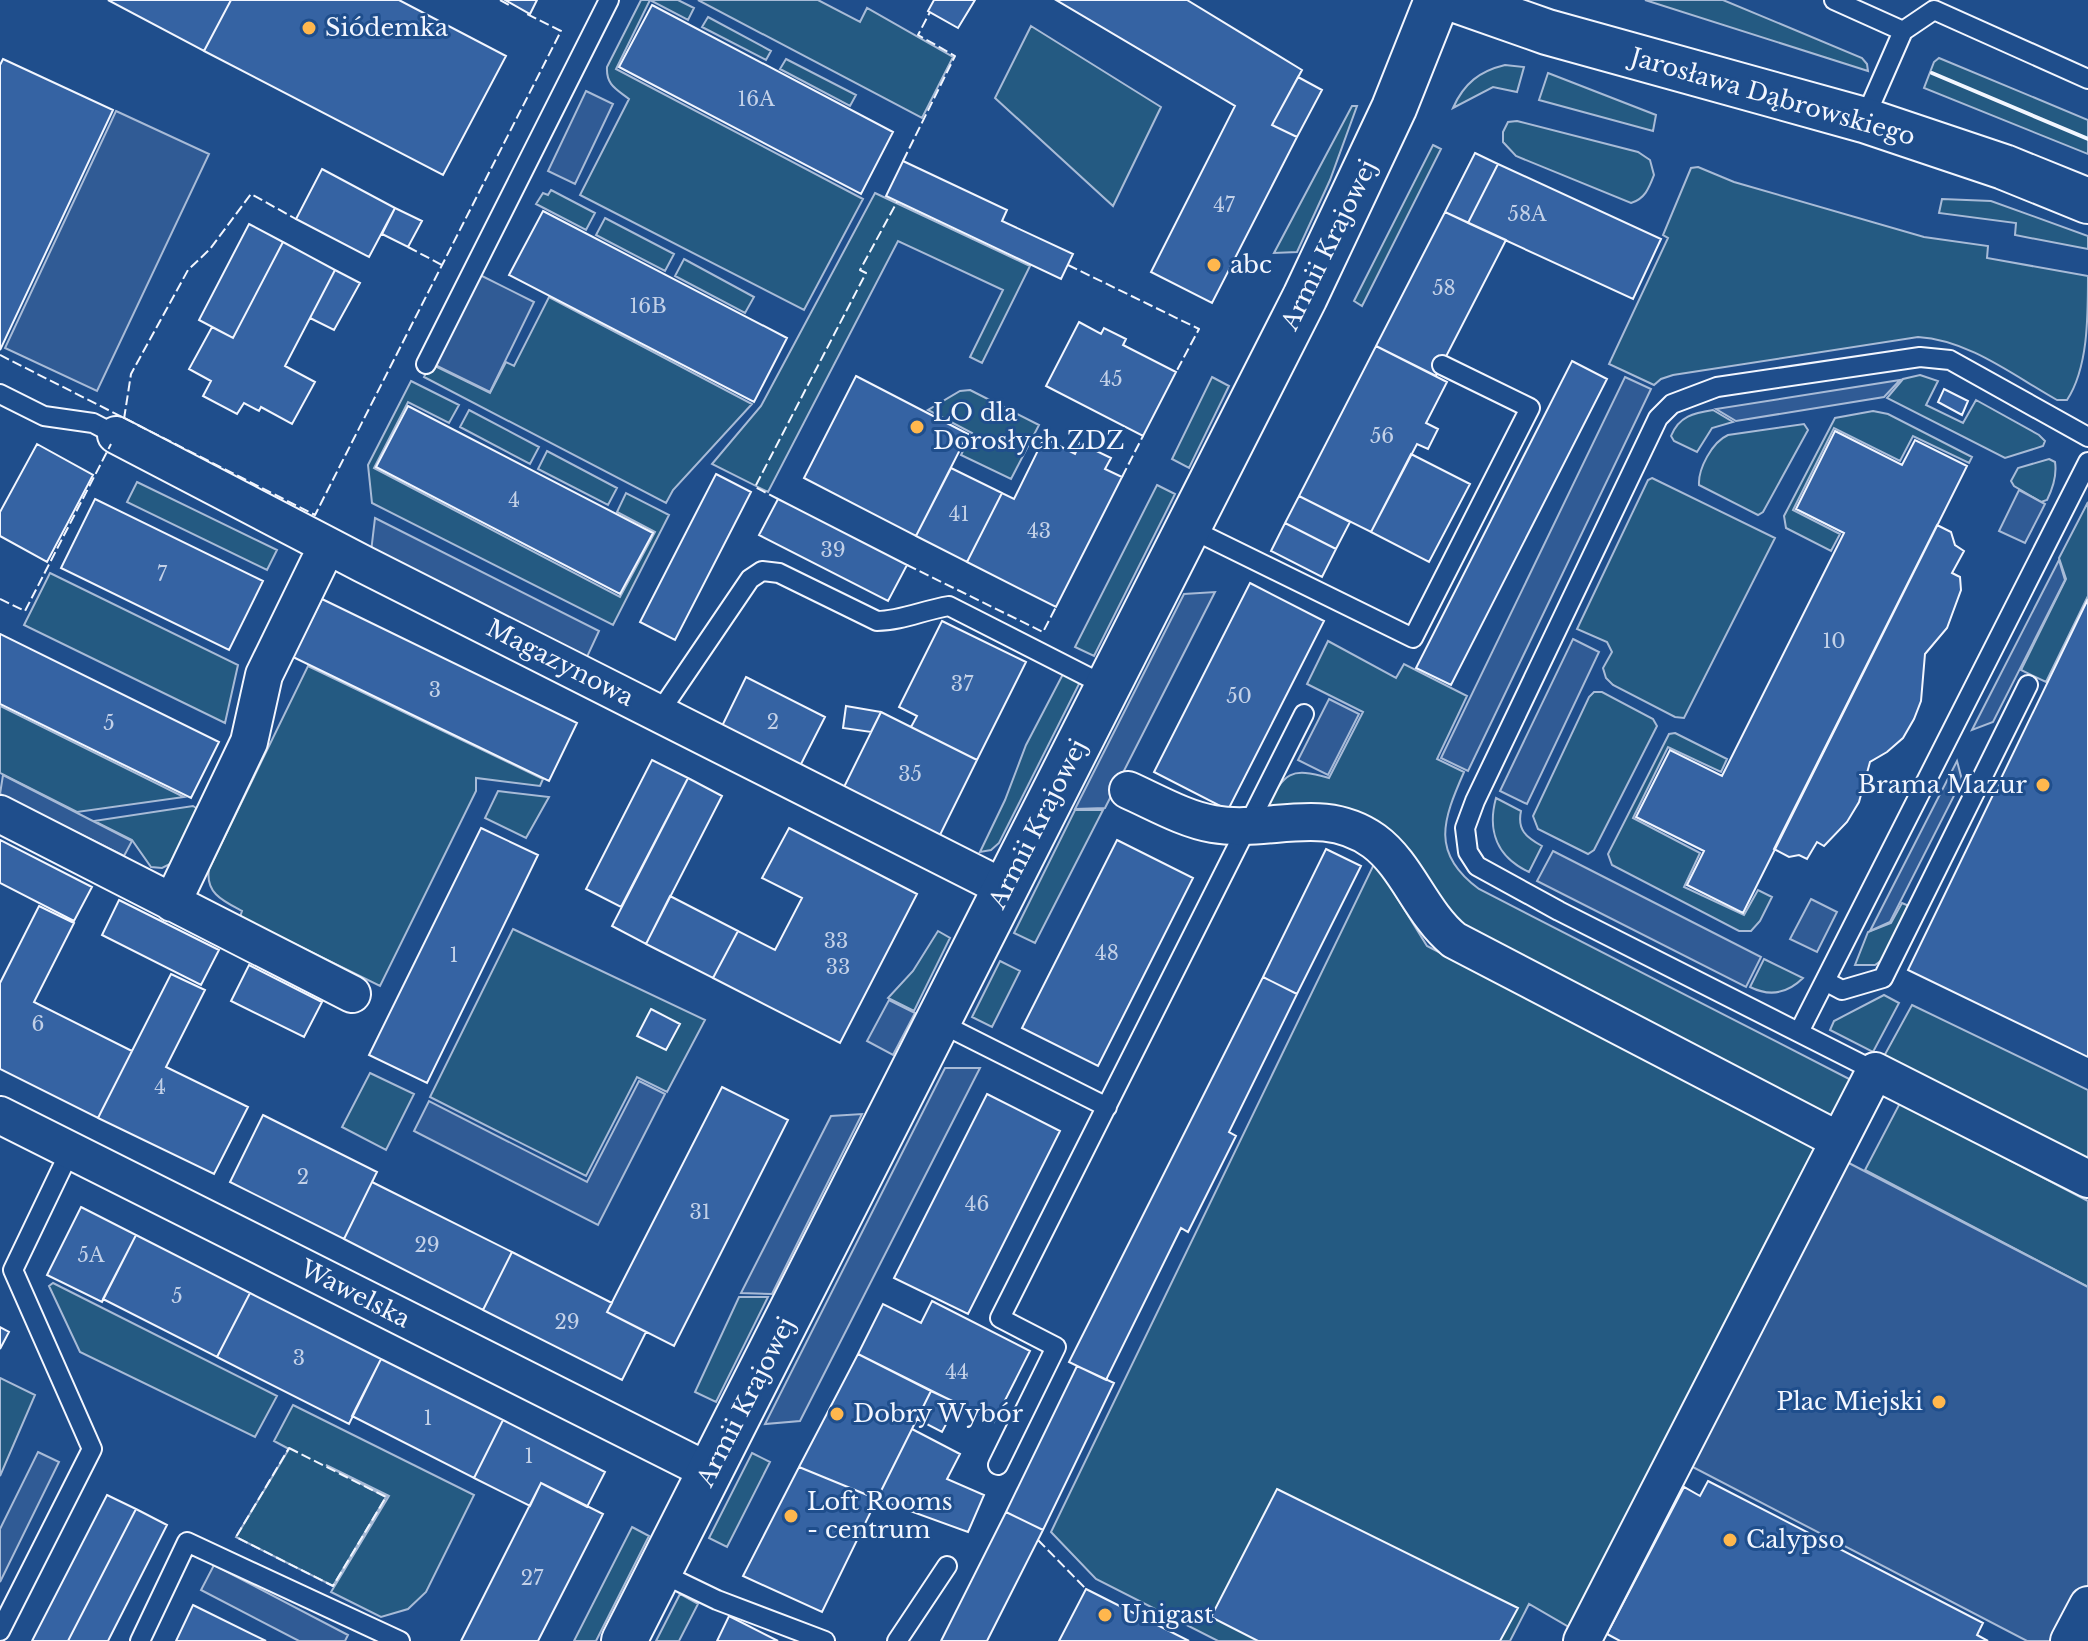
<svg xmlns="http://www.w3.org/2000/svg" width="2088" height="1641" font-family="'Libre Baskerville',serif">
  <rect width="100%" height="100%" fill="#1f4e8c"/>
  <path fill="#245a82" stroke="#a8bbd7" stroke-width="2" d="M641 0H678L694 8 688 20 650 0 616 69 863 199 804 310 580 195 629 99C616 89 606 85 607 67Z
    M698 0H818L860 22 867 8 953 57 922 118Z
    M1645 0H1723L1862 58 1867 64 1868 71Z
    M708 17 771 51 766 60 702 27Z
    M1031 26 1161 107 1113 206 995 98Z
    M1939 58 2088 120V154L1924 88 1934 62Z
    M786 59 856 95 850 106 780 69Z
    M1505 65 1524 67 1517 92 1493 87 1453 108C1464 83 1480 71 1505 65Z
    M1548 73 1656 115 1653 131 1539 100Z
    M1352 106H1357L1330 180 1297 252 1274 253Z
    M1517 121 1638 152 1650 160 1654 175C1649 188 1645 199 1631 203L1516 156 1503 142V132L1508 122Z
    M1433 145 1441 149 1362 306 1354 301Z
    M1698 167 1734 182 1924 237 1988 246 1987 258 2088 276C2088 318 2088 368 2067 400H2057C2014 376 1969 340 1918 337L1673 375 1661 379 1654 385 1609 364 1668 238 1663 235 1691 168Z
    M551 190 595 213 586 230 536 204 543 193 548 195Z
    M875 193 1030 266 982 363 970 357 1003 290 898 241 768 492 712 464 761 406Z
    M1942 199 1991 201 2088 236V249L2015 235 2016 223 1939 213Z
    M605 218 674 254 665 271 596 235Z
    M684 259 754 297 745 313 675 276Z
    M549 297 752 404 673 490 666 503 424 377 431 364 490 393 506 362 514 366Z
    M1920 375 1938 381 1926 405 1963 423 1976 400 2039 435 2045 441 2043 446 2005 458 1887 398 1903 379Z
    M1212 377 1229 386 1189 468 1172 459Z
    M411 381 459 405 449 423 408 402 374 468 620 597 655 532 617 512 626 493 669 515 613 625 372 503 368 465Z
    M970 390 1039 425 1011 479 961 455 972 433 928 410 960 391Z
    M469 410 539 447 530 464 460 427Z
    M1713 410 1733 422 1712 428 1697 452 1674 441 1671 436C1679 416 1694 413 1713 410Z
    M1873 411 1888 414 1972 457 1969 463 1913 436 1900 461 1834 428 1793 510 1840 534 1831 551 1786 528 1784 516 1835 418Z
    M1804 424 1808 430 1763 512 1758 515 1699 485C1698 469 1712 442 1728 435Z
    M547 451 617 488 608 505 538 469Z
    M2049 459 2055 462C2057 475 2053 488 2047 500L2041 502 2014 486 2011 481 2018 468Z
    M1652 478 1775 538 1684 718 1675 717 1613 685 1606 678 1603 668 1612 652 1607 642 1577 629 1648 480Z
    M137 482 277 550 267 570 127 502Z
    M1157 485 1175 494 1094 656 1075 647Z
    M2088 502V596L2046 682 2021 670 2066 579 2059 558Z
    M50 573 238 665 225 723 24 625Z
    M1328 641 1396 678 1404 664 1467 696 1437 759 1464 772C1443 820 1430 853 1479 889L1857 1083 1836 1124 1465 931 1362 815C1330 802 1301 805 1266 808 1285 772 1290 767 1329 778L1363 712 1307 684Z
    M308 666 543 779 540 786 476 778V791L380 986 240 917 242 911C223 901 205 893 209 869Z
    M1063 674 1080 682 999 843 991 850 980 852 1005 800 1026 745Z
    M1594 692H1602L1653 719 1657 726 1594 850 1588 854 1538 829 1533 816 1589 697Z
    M0 706 184 797 77 812 0 773Z
    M1675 733 1727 759 1721 772 1668 747 1633 818 1700 853 1684 887 1744 915 1758 890 1772 897 1760 921 1751 931H1739L1612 865 1608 854 1669 734Z
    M498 791 549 797 526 838 485 818Z
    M1496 798 1521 811C1517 830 1526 837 1542 846L1529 872C1497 857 1487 831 1496 798Z
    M193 806 201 811 172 863 162 868 151 867 132 840 94 821Z
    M1075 810H1103L1035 943 1014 933Z
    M1375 862 1427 946 1815 1147 1569 1627 1529 1604 1510 1641H1218L1096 1579 1051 1532Z
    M1902 903 1909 906 1882 960 1875 965H1855L1868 932 1891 923Z
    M513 929 705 1020 667 1092 637 1077 586 1176 430 1097Z
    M938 931 950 938 914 1011 888 998 913 971Z
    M1764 959 1803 978C1787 994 1770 997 1750 987Z
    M1000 961 1020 971 992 1027 972 1017Z
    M1884 995 1899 1003 1873 1052 1830 1030 1834 1021Z
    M1912 1005 2088 1090V1163L1883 1058Z
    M370 1073 414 1094 386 1150 342 1127Z
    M1900 1103 2088 1201V1287L1865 1170Z
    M53 1283 277 1396 255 1437 80 1352 49 1286Z
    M739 1297H768L716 1402 695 1392Z
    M0 1378 35 1395 0 1476Z
    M293 1405 474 1495 426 1592 408 1609 381 1617 331 1592 389 1496 326 1465 386 1497 333 1586 236 1537 289 1449 274 1441Z
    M752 1453 770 1462 727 1547 709 1538Z
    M632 1527 649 1536 596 1641H574Z
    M680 1594 698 1604 679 1641H656Z"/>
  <path fill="#305b95" stroke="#a8bbd7" stroke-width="2" d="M586 91 613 104 575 184 548 171Z
    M116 111 209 154 97 391 5 348Z
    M476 273 534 302 490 392 431 363Z
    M1625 377 1651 389 1468 771 1441 758Z
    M1900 380 1884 397 1736 421 1716 409Z
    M2019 490 2045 504 2025 543 1999 531Z
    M375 518 599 631 586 659 371 552Z
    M2059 560 2065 580 1993 722 1972 730Z
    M1215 592 1105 808 1075 809 1184 594Z
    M1573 639 1599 652 1527 804 1500 791Z
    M1329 699 1359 714 1328 775 1298 760Z
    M1957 761 1962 780 1890 922 1870 931Z
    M3 775 132 841 124 856 0 794Z
    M1553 851 1761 957 1746 987 1537 881Z
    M1811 899 1837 912 1817 952 1790 939Z
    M889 1000 915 1013 893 1055 867 1041Z
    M945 1068H980L800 1421 765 1424Z
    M639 1081 665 1094 598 1225 414 1131 429 1101 587 1182Z
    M862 1114 772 1294 741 1293 831 1116Z
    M1818 1147 2088 1287V1641H2027L1662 1451Z
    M38 1452 59 1462 0 1582V1529Z
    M214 1565 348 1635 345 1641H299L201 1590Z"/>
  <path fill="#3563a3" stroke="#f2f6ff" stroke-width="2" d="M108 0H231L204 51Z
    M231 0H399L506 56 443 175 204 51Z
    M505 0H537L530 14Z
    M934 0H975L958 28 928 11Z
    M1056 0H1187L1302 70 1272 125 1297 137 1212 303 1151 272 1235 106Z
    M652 5 893 132 861 194 619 67Z
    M3 59 113 110 0 350V65Z
    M1298 77 1322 90 1297 137 1272 125Z
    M1475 153 1498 164 1468 223 1445 212Z
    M903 161 1007 210 1002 221 1073 254 1061 279 886 196Z
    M1498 164 1661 239 1633 299 1468 223Z
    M322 169 395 208 369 257 296 219Z
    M395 208 422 221 408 247 382 234Z
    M543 211 787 338 754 402 509 275Z
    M1445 212 1506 240 1436 376 1376 346Z
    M249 224 283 242 233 338 199 320Z
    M283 242 335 270 285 366 315 382 292 424 261 407 259 411 244 403 237 414 203 396 211 381 189 369 212 327 233 338Z
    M335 270 360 283 334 330 310 318Z
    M1079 322 1101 334 1104 328 1126 339 1123 345 1176 372 1143 436 1046 386Z
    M1376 346 1447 382 1426 423 1438 429 1428 449 1417 444 1371 532 1299 496Z
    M1572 361 1607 379 1451 685 1416 668Z
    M856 376 968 434 916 536 804 478Z
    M1944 389 1968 401 1962 415 1938 402Z
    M408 406 653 533 620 594 376 467Z
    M1835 431 1902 465 1915 440 1967 466 1743 913 1687 885 1704 851 1636 817 1670 750 1722 776 1844 533 1796 509Z
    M1044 438 1075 454 1080 443 1111 458 1105 469 1122 477 1056 607 967 562 1002 493 1014 499Z
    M37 444 93 475 47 562 0 536V512Z
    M1411 454 1470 484 1429 562 1371 532Z
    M951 468 1002 493 967 562 916 536Z
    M716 474 751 492 675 640 640 622Z
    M1299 496 1350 522 1336 549 1285 523Z
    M95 499 263 581 229 650 61 568Z
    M778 499 907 565 888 601 759 535Z
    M1285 523 1336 549 1322 577 1271 551Z
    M1937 525 1951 532 1955 545 1964 551 1952 573 1960 577 1961 590 1947 628 1925 654 1921 701 1914 719 1903 738 1887 752 1870 762 1859 802 1847 822 1824 846 1817 842 1807 859 1799 855 1789 857 1774 849Z
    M1250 583 1324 621 1228 810 1154 772Z
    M322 599 577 723 549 781 293 657Z
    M2088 599V1057L1908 970Z
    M942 621 1026 662 977 760 911 727 917 716 899 707Z
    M0 634 219 742 191 798 0 704Z
    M746 677 825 717 800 766 722 726Z
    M846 706 881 712 871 732 843 728Z
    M881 712 977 760 939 837 843 789Z
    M652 760 688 778 621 907 586 889Z
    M688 778 722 796 646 944 612 926Z
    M481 828 538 855 427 1083 369 1055Z
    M789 828 917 894 840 1043 713 978 738 931 775 950 802 898 762 878Z
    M0 840 92 887 74 921 0 883Z
    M1117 840 1193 878 1098 1066 1022 1028Z
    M1326 849 1361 866 1297 994 1263 977Z
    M670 896 738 931 713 978 646 944Z
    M119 900 219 950 201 985 102 935Z
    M39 906 74 923 34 1002 132 1051 98 1118 0 1069V983Z
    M249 965 322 1002 304 1037 231 1001Z
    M171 974 205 990 166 1067 248 1107 214 1174 98 1118Z
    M1263 977 1297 994 1229 1132 1236 1136 1188 1232 1181 1228 1106 1380 1069 1362Z
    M651 1009 680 1024 666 1050 637 1036Z
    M722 1087 788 1120 674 1346 607 1312Z
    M987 1094 1060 1131 968 1314 894 1278Z
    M263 1115 377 1172 344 1239 230 1182Z
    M372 1182 512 1252 483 1310 344 1239Z
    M81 1207 136 1235 102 1302 47 1275Z
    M136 1235 250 1293 217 1357 103 1299Z
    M512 1252 612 1303 607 1312 646 1332 622 1380 483 1310Z
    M250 1293 381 1359 349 1424 217 1357Z
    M932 1301 1030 1351 994 1422 858 1354 883 1304 921 1323Z
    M0 1327 9 1332 0 1349Z
    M858 1354 931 1391 877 1499 799 1467Z
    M381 1359 503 1420 474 1478 352 1416Z
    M1077 1366 1114 1383 1043 1530 1006 1512Z
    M931 1391 957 1403 942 1432 917 1419Z
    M503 1420 605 1472 587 1507 541 1483 530 1506 474 1478Z
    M912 1429 960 1454 947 1479 984 1495 968 1532 877 1499Z
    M799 1467 877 1499 822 1612 743 1576Z
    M1708 1481 1983 1623 1977 1635 1988 1641H1620L1607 1634 1684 1487 1700 1496Z
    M541 1483 603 1514 538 1641H461Z
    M1277 1489 1518 1608 1500 1641H1258L1211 1617Z
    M107 1495 136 1509 68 1641H32Z
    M136 1509 167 1525 108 1641H68Z
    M1006 1512 1043 1530 987 1641H941Z
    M1086 1589 1189 1641H1059Z
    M193 1605 266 1641H176Z
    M729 1616 778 1641H717Z"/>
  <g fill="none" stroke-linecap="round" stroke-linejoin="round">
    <g stroke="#f2f6ff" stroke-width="22">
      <path id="lane" d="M1834 0 1903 31 1864 120
        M1903 31 1934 10 2088 79
        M426 364 609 0
        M0 394 44 416 93 423 116 435
        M1189 528 1413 638 1530 408 1442 365
        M659 713 750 579 762 571 779 573 877 621C901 621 924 610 949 606L1108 687
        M1825 981 1842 990 1883 978 2028 685
        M938 1022 1107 1107
        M1799 1032 2088 462
        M1875 1071 1559 911 1477 866 1468 852 1465 828 1475 801 1658 418 1672 404 1717 387 1920 357 1950 360 2088 437
        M998 1465 1056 1347 1000 1318 1304 714
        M659 1572 717 1600 825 1641
        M0 1631 92 1449 13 1270 70 1151
        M140 1641 187 1542 400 1641
        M897 1641 947 1566"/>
    </g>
    <g stroke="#f2f6ff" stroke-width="40">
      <path id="street" d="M116 435 363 564 1006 889
        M1128 790C1155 802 1184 819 1213 824 1269 834 1322 804 1374 841 1407 865 1421 913 1454 940L1838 1140
        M0 814 352 994
        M172 903 249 742 264 675 327 546
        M0 1115 710 1472
        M1582 1641 1875 1071 2088 1179
        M2069 1641 2088 1605"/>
    </g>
    <g stroke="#f2f6ff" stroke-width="48">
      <path id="secondary" d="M1456 0 1547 32 1864 120 2004 167 2088 201
        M624 1641 1305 297 1394 108 1437 0"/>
    </g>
    <use href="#lane" stroke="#1f4e8c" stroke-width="18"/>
    <use href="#street" stroke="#1f4e8c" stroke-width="36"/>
    <use href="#secondary" stroke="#1f4e8c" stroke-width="44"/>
    <path stroke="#f2f6ff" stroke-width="2" stroke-dasharray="10 4" stroke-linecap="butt" d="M500 0 511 6
      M903 161 955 56 918 35 930 12
      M408 247 442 265
      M1068 265 1199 329 1176 372
      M0 355 315 515 561 31 525 13
      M124 419 131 374 188 270 210 249 251 194 296 219
      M1122 477 1143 436
      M778 499 755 487 866 273 860 270 897 202
      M907 565 1043 632 1056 607
      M0 599 25 611 111 444
      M289 1448 386 1497 333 1586 236 1537Z
      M1038 1540 1086 1589"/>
    <path stroke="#f2f6ff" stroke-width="4" d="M1932 73 2088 139"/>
  </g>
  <g fill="#ffb74d" stroke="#1f4e8c" stroke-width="3">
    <circle cx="309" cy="28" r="8"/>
    <circle cx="1214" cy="265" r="8"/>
    <circle cx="917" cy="427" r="8"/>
    <circle cx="2043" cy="785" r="8"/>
    <circle cx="1939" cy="1402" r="8"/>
    <circle cx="837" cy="1414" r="8"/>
    <circle cx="791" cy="1516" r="8"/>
    <circle cx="1730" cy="1540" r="8"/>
    <circle cx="1105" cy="1615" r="8"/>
  </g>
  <g text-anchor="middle" stroke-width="6" stroke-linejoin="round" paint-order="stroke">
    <g font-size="20" fill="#c3d1e8">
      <text x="756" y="106">16A</text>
      <text x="1224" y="212">47</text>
      <text x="1527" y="221">58A</text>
      <text x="1444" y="295">58</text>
      <text x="648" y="313">16B</text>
      <text x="1111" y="386">45</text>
      <text x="1382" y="443">56</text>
      <text x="514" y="507">4</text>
      <text x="959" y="521">41</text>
      <text x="1039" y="538">43</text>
      <text x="833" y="557">39</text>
      <text x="162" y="581">7</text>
      <text x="1834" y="648">10</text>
      <text x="962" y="691">37</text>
      <text x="435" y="697">3</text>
      <text x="1239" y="703">50</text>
      <text x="773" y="729">2</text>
      <text x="109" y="730">5</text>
      <text x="910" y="781">35</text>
      <text x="836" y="948">33</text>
      <text x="1107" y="960">48</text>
      <text x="454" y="962">1</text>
      <text x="838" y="974">33</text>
      <text x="38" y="1031">6</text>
      <text x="160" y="1094">4</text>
      <text x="303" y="1184">2</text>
      <text x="977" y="1211">46</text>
      <text x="700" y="1219">31</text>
      <text x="427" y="1252">29</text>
      <text x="91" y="1262">5A</text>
      <text x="177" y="1303">5</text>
      <text x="567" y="1329">29</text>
      <text x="299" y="1365">3</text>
      <text x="957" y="1379">44</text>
      <text x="428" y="1425">1</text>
      <text x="529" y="1463">1</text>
      <text x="532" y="1585">27</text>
    </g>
    <g font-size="24" fill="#f2f6ff" stroke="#1f4e8c" text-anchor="start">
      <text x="325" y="36">Siódemka</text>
      <text x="1230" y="273">abc</text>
      <text x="933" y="421">LO dla<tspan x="933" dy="28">Dorosłych ZDZ</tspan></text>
      <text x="2027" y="793" text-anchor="end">Brama Mazur</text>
      <text x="1923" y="1410" text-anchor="end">Plac Miejski</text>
      <text x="853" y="1422">Dobry Wybór</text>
      <text x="807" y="1510">Loft Rooms<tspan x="807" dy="28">- centrum</tspan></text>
      <text x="1746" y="1548">Calypso</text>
      <text x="1121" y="1623">Unigast</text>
    </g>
    <g font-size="24" fill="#f2f6ff" stroke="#1f4e8c">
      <text transform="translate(1773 97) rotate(16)" y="8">Jarosława Dąbrowskiego</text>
      <text transform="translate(1329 245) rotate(-64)" y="8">Armii Krajowej</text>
      <text transform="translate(560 663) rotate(27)" y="8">Magazynowa</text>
      <text transform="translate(1038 824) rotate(-63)" y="8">Armii Krajowej</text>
      <text transform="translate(355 1294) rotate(27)" y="8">Wawelska</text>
      <text transform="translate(746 1402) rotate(-63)" y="8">Armii Krajowej</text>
    </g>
  </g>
</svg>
